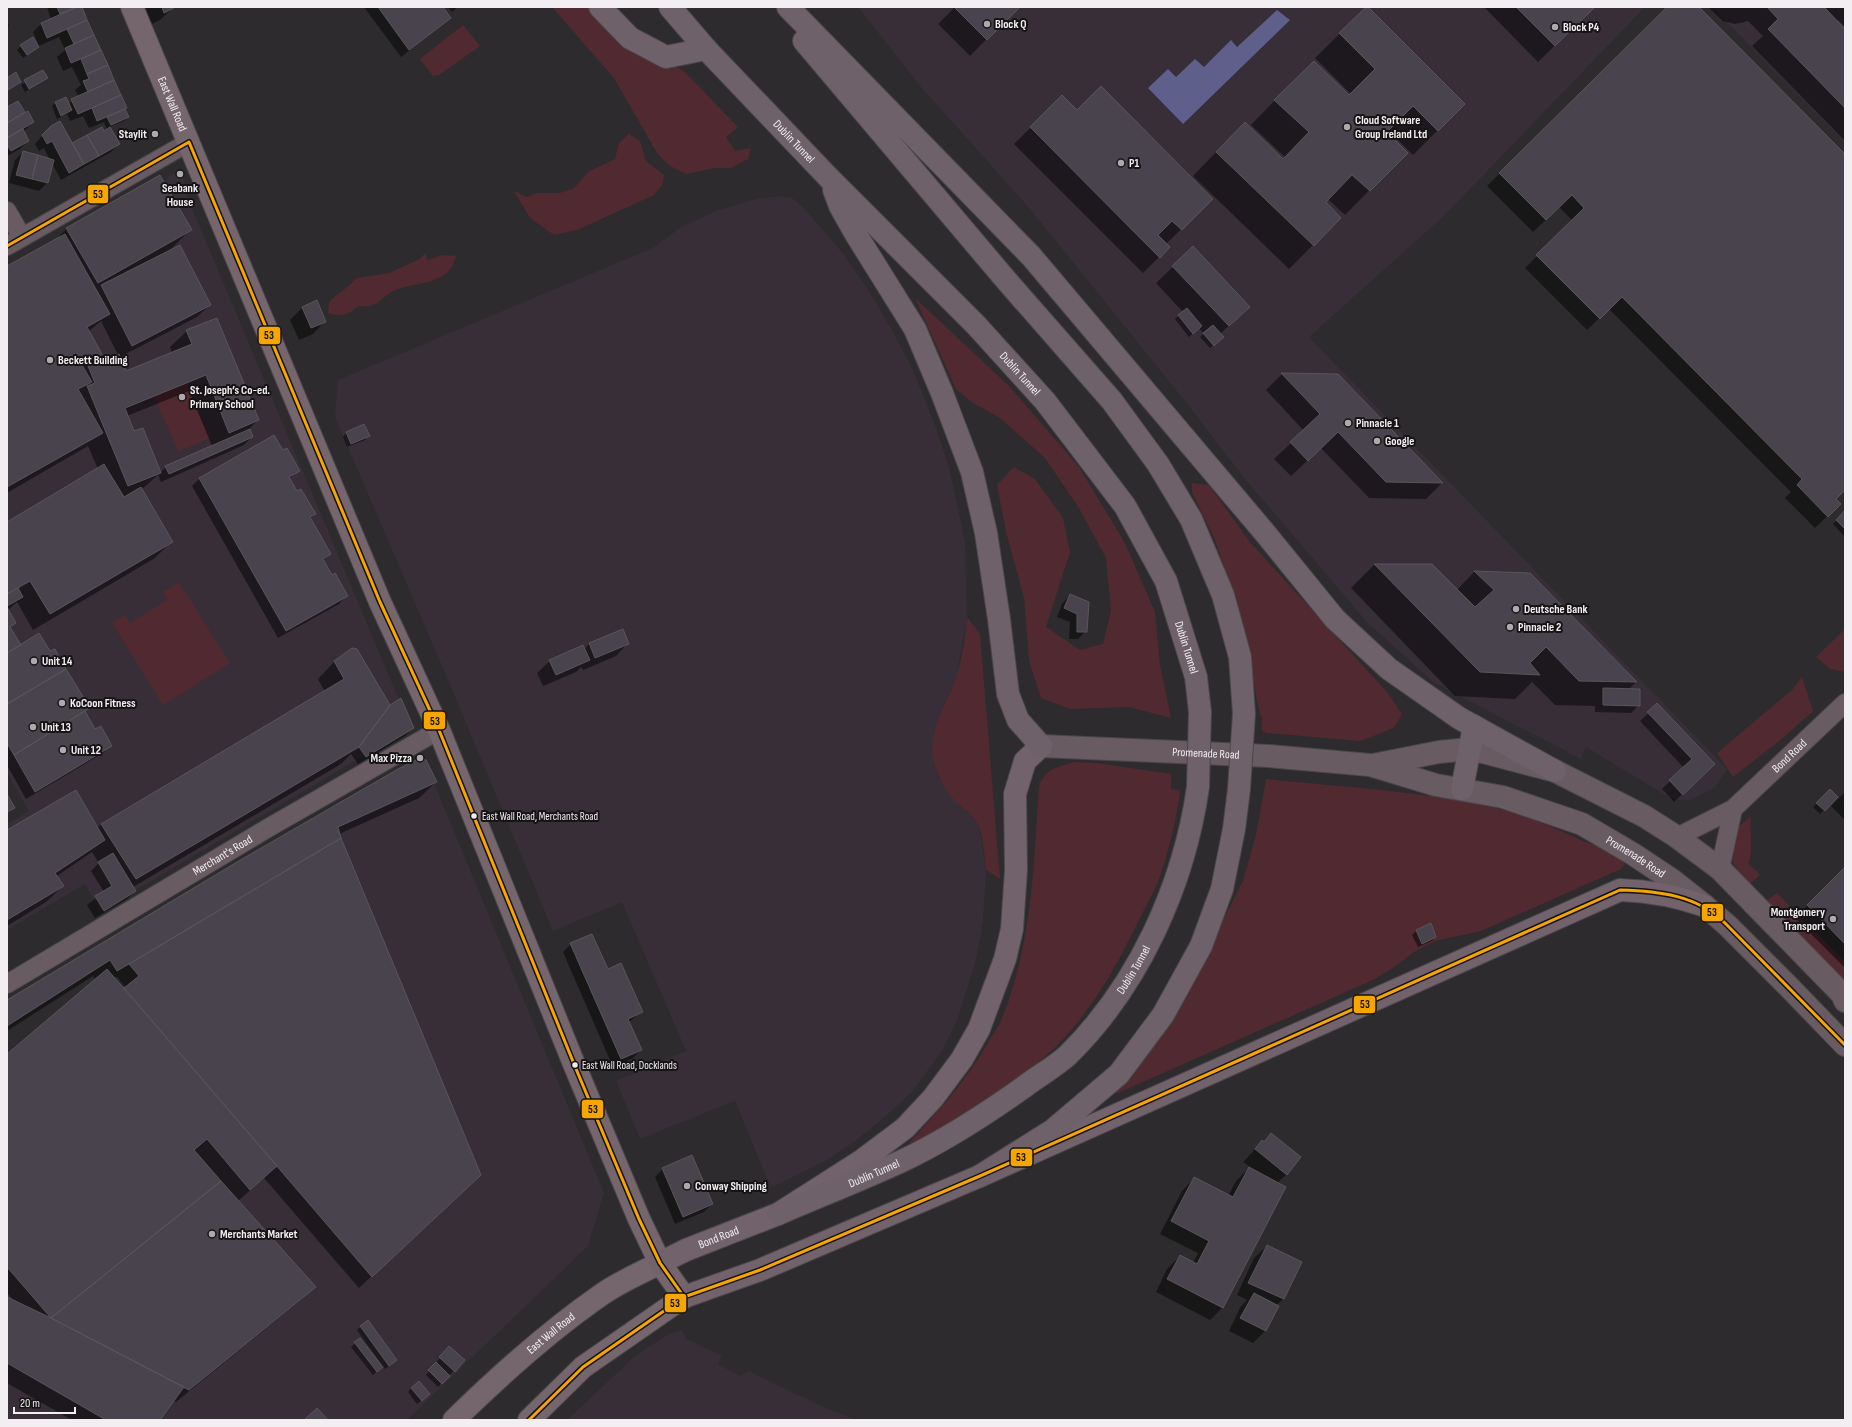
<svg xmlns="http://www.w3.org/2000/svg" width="1852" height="1427" font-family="'Sofia Sans Condensed',sans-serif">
  <rect width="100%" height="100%" fill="#2e2b2e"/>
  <path fill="#372e37" d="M858 7H1645L1444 216 1309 337 1727 769 1715 787 1689 801 1670 798 1586 747 1581 759 1433 682 1367 622 1245 479 1185 401 1030 209 921 87Z
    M1712 7H1845V143Z
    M171 174H177L184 179 183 187 411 728 100 911 85 884 7 930V824L29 811 7 773V273L165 181Z
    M779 196 792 198 802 206 841 251 867 288 892 330 913 370 935 425 949 467 965 541 967 617 957 675 941 713 934 736 933 757 938 777 957 802 969 813 978 824 982 841 986 870 983 921 976 960 957 1021 942 1051 912 1092 886 1116 854 1142 825 1161 771 1188 735 1101 640 1139 616 1081 686 1051 622 902 553 931 448 680 335 417 338 380 648 250 656 246 681 227 718 210 756 199Z
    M434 783 604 1193 588 1246 407 1420H7V1269L9 1268 7 1265V1070L138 976 129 964 341 838 335 827Z
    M682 1330 686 1339 722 1356 718 1364 740 1376 749 1371 823 1407 856 1420H567L636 1355 669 1334Z"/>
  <path fill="#512931" d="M552 7H592L646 52 684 71 738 127 726 137 735 151 751 148 748 159 731 168H715L686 174 670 166 657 153 614 78Z
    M463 25 480 46 439 75 433 76 420 59Z
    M629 134 640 141 646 161 664 175 662 185 654 195 577 230 554 235 530 218 514 191 527 197 537 193H560L574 188 588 172 615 159 619 143Z
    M425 253 428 260 442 255 456 256C453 266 450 272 441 277 427 285 408 284 393 291 379 299 378 309 358 306 348 317 341 316 328 313L329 302C338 293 348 288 356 278L389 273 420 259Z
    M915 298 1009 386 1079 467 1125 543 1155 612 1160 665 1171 718 1129 707 1070 709 1041 698 1029 661 1024 598 1006 532 997 485 1014 467 1035 479 1063 518 1070 552 1046 627 1080 650 1103 644 1111 611 1106 558 1079 508 1045 458 1000 418 973 403 956 389Z
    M186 382 210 438 178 451 154 396Z
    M1192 483 1209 485 1250 542 1387 692 1402 714 1394 728 1360 741 1266 733 1262 730V717L1260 714 1240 615 1215 540 1192 492Z
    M179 582 230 663 163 705 112 623 125 615 130 623 167 600 163 592Z
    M967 617 980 634 1000 879 986 870C984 855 984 839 978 825 974 816 965 810 957 803 945 791 936 775 933 758 928 728 949 701 957 674 963 655 965 636 967 617Z
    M1845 629V672L1830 669 1816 657Z
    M1802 677 1813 711 1784 737 1733 777 1717 753 1792 690Z
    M1075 762 1097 763 1171 774V789L1180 790C1177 817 1170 846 1161 873 1157 887 1148 901 1142 914 1121 957 1099 999 1067 1035 1043 1062 1012 1083 982 1103 958 1119 935 1135 908 1144 939 1111 968 1079 990 1039 995 1032 1000 1024 1003 1016 1032 943 1034 863 1039 786 1047 767 1056 768 1075 762Z
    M1266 779C1344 787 1424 791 1501 809 1529 816 1557 829 1583 841 1596 846 1617 852 1625 864L1621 869 1481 931 1435 941 1414 952 1393 968 1373 980 1118 1093 1114 1090 1218 930 1243 881 1256 835Z
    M1751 816C1749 829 1754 853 1748 863L1760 875 1750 884C1737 870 1722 854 1733 833 1737 827 1746 821 1751 816Z
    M1777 893 1845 962V983L1766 901Z"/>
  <path fill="#5f5f8c" d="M1277 10 1290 20 1183 124 1148 88 1168 69 1176 77 1195 59 1204 67 1231 40 1237 47Z"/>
  <path fill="#0007" fill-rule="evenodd" d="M47 7H80L126 108 124 109 128 117 124 121 109 127 119 144 111 152 61 180 52 163 47 183 39 191 9 183 15 160 23 152 50 160 44 148 39 151 35 144 51 126 72 145 107 130 104 122 89 128 83 116 70 121 67 114 57 119 52 106 55 103 68 104 79 97 75 90 81 85 72 67 63 71 57 57 65 50 59 37 39 46 33 32 41 24 51 19Z
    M144 7H172L173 8 160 20 152 24Z
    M364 7H442L450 18 401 57Z
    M448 7H458L452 12Z
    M955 7H1016L1017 8 970 56 938 24Z
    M1367 7 1464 104 1413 155 1388 130 1386 132 1406 153 1345 215 1328 199 1324 202 1340 218 1289 269 1193 176 1221 147 1283 160 1285 157 1251 125 1275 100 1349 96 1351 94 1315 58Z
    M1484 7H1594L1538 62Z
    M1668 7H1698L1845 155V489L1835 499 1840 504 1815 528 1785 498 1791 492 1609 309 1587 330 1525 268 1573 221 1559 207 1533 232 1487 186Z
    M1708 7H1845V27L1838 20 1836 21 1845 30V141L1752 46 1763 36 1748 21 1735 24 1723 21Z
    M7 20 9 26 7 28Z
    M21 46 38 47 23 58 17 50Z
    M43 71 47 78 25 92 21 85Z
    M16 74 20 82 7 91V79Z
    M1062 97 1077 112 1212 199 1166 244 1169 247 1143 273 1014 144Z
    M18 102 24 114 33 122 23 132 28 141 20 149 7 156V104L9 107Z
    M67 228 190 230 170 250 210 305 197 317 120 357 126 372 172 353 170 347 187 331 258 420 249 429 252 437 244 445 161 482 158 475 141 490 171 542 155 558 33 630 17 602 8 610 15 623 10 628 20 646 50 653 89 708 84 712 94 731 111 745 103 753 26 799 7 765V523L98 469 88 446 7 493V268L55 241ZM101 321 118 355 87 368 101 354 88 332ZM189 391 212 446 166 467 160 473 134 433 127 416Z
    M1193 248 1232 323 1220 334 1219 341 1210 348 1200 337 1204 334 1199 328 1189 337 1175 319 1183 312 1156 283Z
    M316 301 325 321 313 334 299 340 290 320 302 308Z
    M1282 374 1338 375 1442 483 1426 499 1369 498 1321 448 1291 476 1274 459 1304 431 1266 390Z
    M364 425 368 436 365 440 347 447 343 437 346 433Z
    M298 471 289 479 297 492 315 514 310 519 330 554 323 561 331 576 347 595 339 604 278 638 192 486 200 478Z
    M1845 512V537L1833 524Z
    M1375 564 1457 590 1474 572 1529 574 1636 682 1629 689 1639 705 1631 713 1595 712V706L1555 705 1532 682 1515 699 1455 696 1351 588Z
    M1070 595 1086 631 1078 639H1069L1070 622 1057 617 1062 604Z
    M622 630 628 643 616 656 583 670 581 667 576 672 543 686 537 673 550 661 584 650 589 644Z
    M353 649 388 704 413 728 405 736 358 764 351 754 341 764 133 887 135 891 127 899 95 918 87 905 104 892 91 871 99 863 92 852 57 876 63 886 46 902 7 926V831L97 828 101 824 325 692 318 679 334 662Z
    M1657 705 1705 772 1674 802 1662 789 1684 768 1640 721Z
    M436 782 419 798 339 834 340 838 337 841 467 1187 359 1288 264 1178 238 1201 314 1287 302 1299 176 1402 173 1400 159 1420H72L7 1383V1298L14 1301 7 1293V1056L96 980 93 976 7 1031V1001L238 862ZM117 977 126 988 124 990 114 978Z
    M1830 790 1837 797 1820 814 1813 807Z
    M1845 792V820L1831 806Z
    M1845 868V968L1795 918Z
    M1430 925 1435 937 1432 941 1418 947 1412 935 1416 931Z
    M571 944 607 970 641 1012 629 1022 641 1050 633 1058 613 1067 563 952Z
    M1271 1135 1287 1174 1277 1183 1222 1308 1210 1320 1156 1292 1167 1269 1180 1256 1193 1263 1198 1253 1160 1234 1182 1191 1194 1178 1228 1196 1236 1181 1250 1167 1243 1162 1262 1142 1263 1143Z
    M663 1169 712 1204 704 1212 675 1224 655 1177Z
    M1267 1246 1301 1262 1283 1299 1276 1306 1265 1331 1253 1343 1229 1331 1241 1306 1247 1300 1237 1295 1254 1258Z
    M361 1326 392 1364 385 1369 383 1366 373 1375 351 1347 360 1339 378 1362 379 1361 357 1330Z
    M449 1347 464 1360 438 1387 426 1375Z
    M411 1388 425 1397 417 1404 408 1392Z"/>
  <path fill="#49434e" stroke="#585659" d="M57 7H77L60 14Z
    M77 7H82L87 20 47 38 41 23Z
    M162 7H174V8L164 13Z
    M378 7H443L451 18 409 50Z
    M954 7H1017L1019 8 987 40Z
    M1366 7H1368L1465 104 1438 131 1413 106 1387 132 1408 153 1370 191 1352 175 1326 202 1341 218 1314 246 1216 152 1245 122 1283 159 1309 132 1274 100 1314 61 1349 95 1375 69 1339 33Z
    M1516 7H1595L1555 46Z
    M1667 7H1699L1845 154V490L1836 499 1841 504 1828 517 1797 485 1802 479 1622 297 1600 319 1536 255 1584 208 1572 195 1546 220 1499 173Z
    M1767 7H1824L1845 29V108L1768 29 1778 19Z
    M87 20 94 35 74 44 67 29Z
    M94 35 101 50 71 63 65 48Z
    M33 37 39 47 27 55 20 45Z
    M101 50 108 65 87 74 81 59Z
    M108 65 114 80 88 92 83 81 89 79 87 74Z
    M43 70 48 78 29 89 24 80Z
    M16 72 21 82 8 90 7 78Z
    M114 80 121 95 78 114 71 99Z
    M1101 86 1213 199 1182 230 1172 221 1158 235 1170 247 1160 258 1030 127 1062 95 1077 110Z
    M121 95 127 108 97 121 92 108Z
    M66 97 72 110 61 116 55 102Z
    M18 101 25 112 7 123V107Z
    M125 109 129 117 111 125 107 117Z
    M28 111 34 122 7 138V123Z
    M60 121 84 164 69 173 52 141 47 144 42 135 51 126Z
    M102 127 104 131 110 127 120 144 99 156 87 135Z
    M23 129 29 141 11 151 7 145V138Z
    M87 135 99 156 84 164 72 143Z
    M23 151 38 155 32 179 16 175Z
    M38 155 54 160 48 183 32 179Z
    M160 175 192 230 98 283 66 228Z
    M65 234 110 314 87 327 102 354 82 365 92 382 78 389 103 433 7 487V266Z
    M180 245 211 305 132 346 101 285Z
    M1193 246 1250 307 1229 326 1172 266Z
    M317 300 326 322 311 328 302 307Z
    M1187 308 1202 326 1193 334 1178 315Z
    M217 318 259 420 229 433 206 375 125 408 134 431 143 428 161 473 128 486 87 386 95 383 88 366 119 354 126 371 192 344 186 330Z
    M1213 325 1224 337 1214 346 1203 333Z
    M1281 373 1338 374 1443 483 1386 482 1338 432 1308 461 1290 442 1320 414Z
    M364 424 370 436 351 444 346 432Z
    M250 429 253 437 169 474 165 466Z
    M274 435 283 450 287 448 300 471 289 477 297 491 301 489 316 514 310 517 331 554 323 559 332 575 335 573 348 596 286 631 199 478Z
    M104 464 124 497 141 487 173 542 50 614 30 581 7 594V522Z
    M1845 510V529L1836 520Z
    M1374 564H1432L1475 607 1494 590 1474 571 1530 573 1637 682 1579 681 1546 647 1530 663 1540 675 1480 672Z
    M18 588 23 597 7 606V594Z
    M1070 594 1089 602 1087 632H1077V614L1064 608Z
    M7 607 16 623 10 627 21 645 7 653Z
    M623 629 629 644 595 658 589 643Z
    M39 633 50 651 55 649 66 669 7 704V653Z
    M583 645 590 660 556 675 549 660Z
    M352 648 357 649 390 705 359 747 136 879 101 824 344 679 334 661Z
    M66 669 90 708 14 755 7 743V704Z
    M1603 688 1640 689V706L1603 705Z
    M401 698 414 728 366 757 359 747 390 705Z
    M1657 703 1715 764 1683 795 1669 780 1692 759 1647 712Z
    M85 711 95 729 101 726 112 746 35 792 14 755Z
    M420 758 426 760 437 782 338 827 341 838 117 971 110 960 7 1026V1000L237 862 398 769Z
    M1830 789 1838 797 1825 811 1816 803Z
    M76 790 105 840 55 873 64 886 7 920V830Z
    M7 794 15 808 7 812Z
    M341 838 481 1175 372 1277 124 988 139 976 129 964Z
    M113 853 136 891 104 911 95 896 112 886 98 862Z
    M1845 867V944L1807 905Z
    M1431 923 1436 937 1422 944 1416 930Z
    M592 934 608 969 621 963 643 1012 628 1019 642 1050 621 1059 570 943Z
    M107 969 277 1166 250 1190 207 1139 194 1150 221 1181 51 1318 7 1267V1054Z
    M1271 1133 1301 1157 1287 1175 1255 1149 1262 1140 1264 1142Z
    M692 1155 713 1204 683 1217 662 1168Z
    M1249 1167 1286 1187 1223 1308 1167 1279 1180 1255 1197 1264 1209 1241 1171 1221 1194 1177 1233 1197Z
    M221 1181 316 1287 189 1390 51 1318Z
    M1267 1245 1302 1262 1284 1299 1248 1283Z
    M1254 1293 1279 1306 1266 1331 1240 1318Z
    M7 1297 51 1318 184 1387 160 1420H106L7 1363Z
    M368 1320 397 1360 389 1366 360 1326Z
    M360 1338 383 1367 377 1372 354 1342Z
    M449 1346 465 1360 455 1372 439 1357Z
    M436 1362 450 1376 442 1384 428 1370Z
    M419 1381 430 1394 422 1401 411 1388Z
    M317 1408 328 1420H304Z"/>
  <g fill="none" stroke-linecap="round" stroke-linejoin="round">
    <g stroke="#494749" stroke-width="20">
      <g id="minor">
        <path d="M7 211 22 237"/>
        <path d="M7 246 189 142"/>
        <path id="s1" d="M1677 837 1733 809 1845 703"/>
        <path d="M1720 869 1733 809"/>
        <path id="s2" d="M7 984 268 828 439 730"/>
      </g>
    </g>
    <g stroke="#494749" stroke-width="24">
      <g id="tertiary">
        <path id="s3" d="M1041 746 1269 756 1370 765 1436 785 1503 797 1582 824 1633 854 1672 880 1705 906 1727 925 1789 987 1845 1045"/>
        <path d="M1373 765 1439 752 1459 750 1483 752 1555 771 1644 816 1677 837 1720 869 1842 994 1845 1001"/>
      </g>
    </g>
    <g stroke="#494749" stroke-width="24">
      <g id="secondary">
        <path id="s4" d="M132 7 380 602 439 730 574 1064 639 1219 660 1263 684 1297 583 1367 529 1420"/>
        <path id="s5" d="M454 1420C499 1376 549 1331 601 1295 619 1282 641 1273 660 1263"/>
      </g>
    </g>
    <g stroke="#494749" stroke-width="24">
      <g id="trunk">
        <path id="s6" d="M660 1263 686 1250 778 1214 861 1161 905 1128 933 1098 962 1059 979 1029 1005 959 1012 929 1016 870 1015 794 1025 761 1041 746"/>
        <path d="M684 1297 760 1270 980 1176 1620 890C1650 891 1677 896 1705 906"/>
      </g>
    </g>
    <g stroke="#494749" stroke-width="24">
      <g id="motorway">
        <path d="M600 7 630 38 666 57 706 49"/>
        <path id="s7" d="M670 7 706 49 829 178 976 325 1045 401 1125 506 1166 581 1196 677 1200 712"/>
        <path d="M788 7 1031 256 1265 533 1335 619 1389 669 1459 718 1555 771"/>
        <path d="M804 41 1006 280 1112 401 1158 464 1191 519 1223 595 1240 657 1244 714"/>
        <path d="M834 190 840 206 857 236 915 329 942 393 972 472 986 533 999 619 1008 694 1018 720 1041 746"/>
        <path d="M1462 789 1474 726"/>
        <path d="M980 1176 1053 1130 1119 1074 1163 1015 1201 946 1222 889 1234 829 1239 789"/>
        <path id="s8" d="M778 1214C820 1196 863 1179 904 1160 946 1140 986 1114 1024 1087 1038 1076 1055 1067 1068 1055 1139 985 1184 885 1198 787"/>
      </g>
    </g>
    <use href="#minor" stroke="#695b62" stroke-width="18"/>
    <use href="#tertiary" stroke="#695b62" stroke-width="22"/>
    <use href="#secondary" stroke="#75666e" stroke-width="22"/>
    <use href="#trunk" stroke="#72626b" stroke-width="22"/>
    <use href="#motorway" stroke="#6f616a" stroke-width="22"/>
    <g stroke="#494749" stroke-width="24" stroke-linecap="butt">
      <path id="motorway-bridge" d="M1198 787 1200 712
        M1239 789 1244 714"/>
    </g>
    <use href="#motorway-bridge" stroke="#6f616a" stroke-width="22"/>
    <g stroke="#161315" stroke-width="6">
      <path id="bus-1" d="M189 142 380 602 439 730 574 1064 639 1219 660 1263 684 1297
        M7 246 189 142
        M529 1420 583 1367 684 1297 760 1270 980 1176 1620 890C1658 891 1697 895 1725 923L1845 1045"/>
    </g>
    <use href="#bus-1" stroke="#f7a600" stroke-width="3"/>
  </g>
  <g fill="#adaaad" stroke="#161315" stroke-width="1.5">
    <circle cx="987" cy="24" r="4"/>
    <circle cx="1555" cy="27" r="4"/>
    <circle cx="1347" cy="127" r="4"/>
    <circle cx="155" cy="134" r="4"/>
    <circle cx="1121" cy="163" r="4"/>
    <circle cx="180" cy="174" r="4"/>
    <circle cx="50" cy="360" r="4"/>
    <circle cx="182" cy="397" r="4"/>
    <circle cx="1348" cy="423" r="4"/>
    <circle cx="1377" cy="441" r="4"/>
    <circle cx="1516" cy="609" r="4"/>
    <circle cx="1510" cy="627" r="4"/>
    <circle cx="34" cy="661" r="4"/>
    <circle cx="62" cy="703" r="4"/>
    <circle cx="33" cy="727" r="4"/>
    <circle cx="63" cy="750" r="4"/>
    <circle cx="420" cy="758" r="4"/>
    <circle cx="1833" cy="919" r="4"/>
    <circle cx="687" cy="1186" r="4"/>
    <circle cx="212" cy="1234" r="4"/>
  </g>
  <g fill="#f2eef2" stroke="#161315" stroke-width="1.5">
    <circle cx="474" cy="816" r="3.5"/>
    <circle cx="575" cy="1065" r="3.5"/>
  </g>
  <g text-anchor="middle" stroke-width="4" stroke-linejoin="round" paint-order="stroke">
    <g font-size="11" fill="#f2eef2" stroke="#161315" text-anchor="start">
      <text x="482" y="820">East Wall Road, Merchants Road</text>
      <text x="582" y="1069">East Wall Road, Docklands</text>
    </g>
    <g font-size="12" font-weight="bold" fill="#f2eef2" stroke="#161315" text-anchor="start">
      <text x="995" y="28">Block Q</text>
      <text x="1563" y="31">Block P4</text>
      <text x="1355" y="124">Cloud Software<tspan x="1355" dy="14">Group Ireland Ltd</tspan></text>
      <text x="147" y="138" text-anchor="end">Staylit</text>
      <text x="1129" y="167">P1</text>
      <text x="180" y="192" text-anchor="middle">Seabank<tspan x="180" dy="14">House</tspan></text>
      <text x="58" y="364">Beckett Building</text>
      <text x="190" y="394">St. Joseph’s Co-ed.<tspan x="190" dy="14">Primary School</tspan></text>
      <text x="1356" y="427">Pinnacle 1</text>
      <text x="1385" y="445">Google</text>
      <text x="1524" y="613">Deutsche Bank</text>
      <text x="1518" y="631">Pinnacle 2</text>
      <text x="42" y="665">Unit 14</text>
      <text x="70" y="707">KoCoon Fitness</text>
      <text x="41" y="731">Unit 13</text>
      <text x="71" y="754">Unit 12</text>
      <text x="412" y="762" text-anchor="end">Max Pizza</text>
      <text x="1825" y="916" text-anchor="end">Montgomery<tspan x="1825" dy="14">Transport</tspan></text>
      <text x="695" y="1190">Conway Shipping</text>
      <text x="220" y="1238">Merchants Market</text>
    </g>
    <g font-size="12" fill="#f2eef2" stroke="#161315">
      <text dy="4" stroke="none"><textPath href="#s4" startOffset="105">East Wall Road</textPath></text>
      <text dy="4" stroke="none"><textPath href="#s7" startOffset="183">Dublin Tunnel</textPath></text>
      <text dy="4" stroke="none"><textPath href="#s7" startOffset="507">Dublin Tunnel</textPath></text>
      <text dy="4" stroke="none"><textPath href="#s7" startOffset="831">Dublin Tunnel</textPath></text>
      <text dy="4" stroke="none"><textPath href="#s3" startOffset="165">Promenade Road</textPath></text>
      <text dy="4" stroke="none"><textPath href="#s1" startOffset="140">Bond Road</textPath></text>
      <text dy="4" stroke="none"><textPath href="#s2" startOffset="251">Merchant's Road</textPath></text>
      <text dy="4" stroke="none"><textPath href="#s3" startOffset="613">Promenade Road</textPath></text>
      <text dy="4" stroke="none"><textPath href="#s8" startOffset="440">Dublin Tunnel</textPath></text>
      <text dy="4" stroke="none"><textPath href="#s8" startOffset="104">Dublin Tunnel</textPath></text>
      <text dy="4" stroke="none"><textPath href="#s6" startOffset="64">Bond Road</textPath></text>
      <text dy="4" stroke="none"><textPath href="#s5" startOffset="130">East Wall Road</textPath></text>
    </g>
  </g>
  <g stroke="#161315" stroke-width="1.5">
    <rect x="87" y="184" width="22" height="20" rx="4" fill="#f7a600"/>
    <rect x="258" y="326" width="23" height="19" rx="4" fill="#f7a600"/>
    <rect x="423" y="711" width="23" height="19" rx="4" fill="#f7a600"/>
    <rect x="1701" y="903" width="23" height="19" rx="4" fill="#f7a600"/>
    <rect x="1353" y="995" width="23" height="19" rx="4" fill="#f7a600"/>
    <rect x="581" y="1099" width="23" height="20" rx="4" fill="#f7a600"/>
    <rect x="1010" y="1148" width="23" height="19" rx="4" fill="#f7a600"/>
    <rect x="664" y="1293" width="23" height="20" rx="4" fill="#f7a600"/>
  </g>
  <g font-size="11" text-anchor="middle" font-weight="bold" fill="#111">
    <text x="98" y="198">53</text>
    <text x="269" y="339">53</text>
    <text x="435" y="725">53</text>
    <text x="1712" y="916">53</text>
    <text x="1365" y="1008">53</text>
    <text x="593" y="1113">53</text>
    <text x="1021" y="1161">53</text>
    <text x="675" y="1307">53</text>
  </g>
  <rect width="1852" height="1427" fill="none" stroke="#f2eef2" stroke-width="16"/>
  <path d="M14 1407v6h61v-6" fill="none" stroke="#f2eef2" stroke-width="2"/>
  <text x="20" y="1407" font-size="12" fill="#f2eef2" stroke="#161315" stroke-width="3" paint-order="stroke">20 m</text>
</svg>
